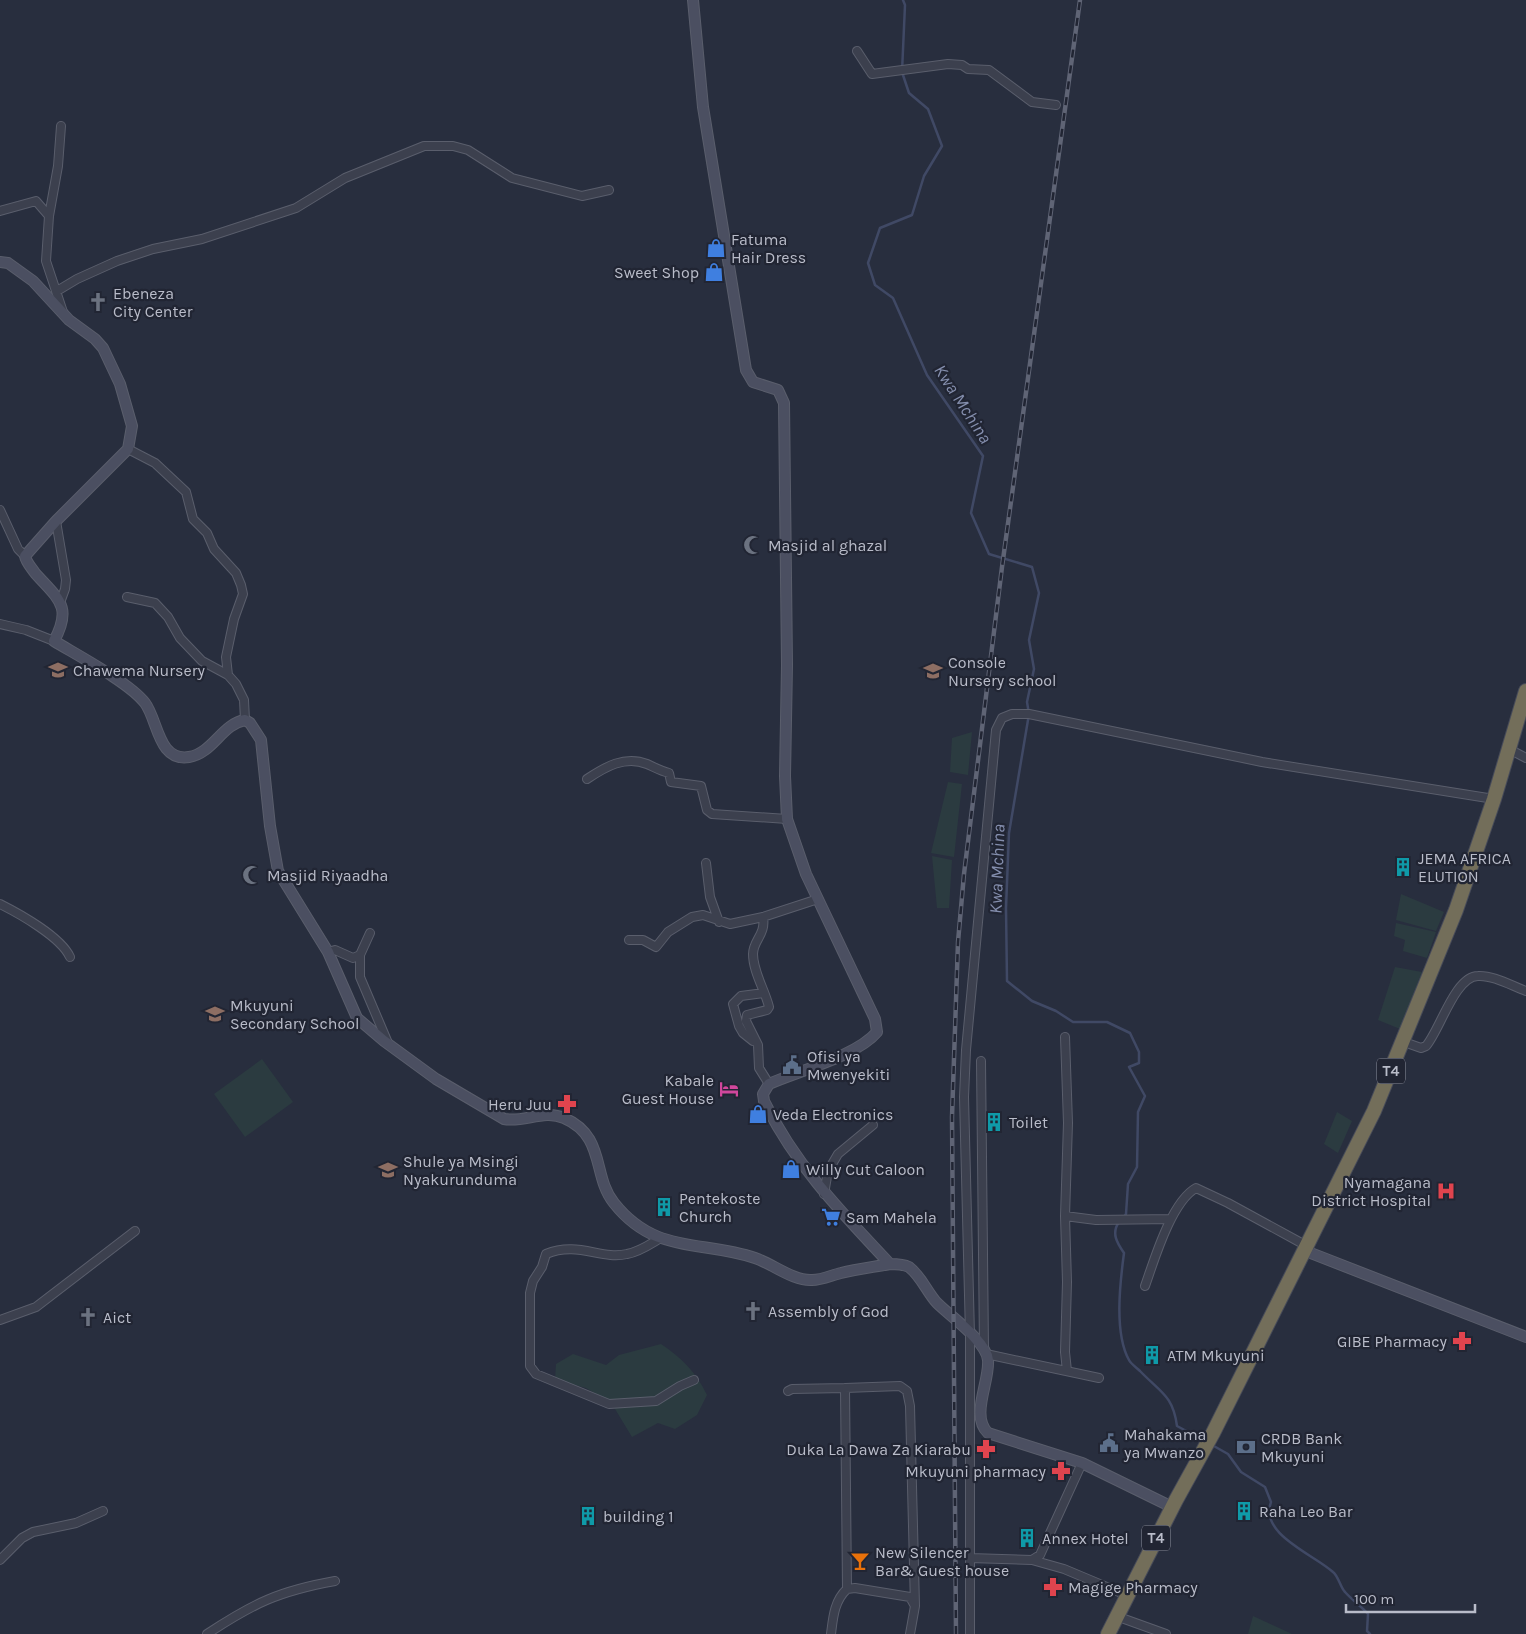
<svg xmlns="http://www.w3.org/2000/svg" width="1526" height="1634" font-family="Karla,sans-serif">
  <rect width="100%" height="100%" fill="#282e3e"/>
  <path fill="#2b3b40" d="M972 732 968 775 950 772 952 738Z
    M948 782 962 784 954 857 931 853Z
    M932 856 952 860 949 908H937Z
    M1401 894 1444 912 1436 931 1396 920Z
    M1396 923 1436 932 1427 958 1403 951 1405 940 1394 936Z
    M1395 967 1422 972 1400 1029 1378 1020Z
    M262 1059 293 1102 245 1137 214 1094Z
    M1337 1112 1352 1121 1338 1153 1324 1144Z
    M661 1344C682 1358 696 1372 707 1395L697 1415 675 1429 658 1423 632 1437 612 1404 586 1388 555 1380 556 1364 573 1354 606 1365 619 1355Z
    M1253 1616 1292 1634H1248Z"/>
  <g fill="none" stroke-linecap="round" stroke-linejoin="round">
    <path stroke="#404965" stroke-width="2.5" d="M903 0 905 5 902 72 909 93 928 109 942 146 924 176 912 215 880 228 868 263 875 285 893 298 927 375 983 456 971 513 989 554 1032 567 1039 593 1029 640 1034 669 1027 702 1029 714 1009 833 1006 908 1007 981 1032 1001 1056 1011 1073 1022H1107L1130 1033 1139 1052V1063L1129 1067 1145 1096 1138 1112 1137 1167 1128 1184 1126 1214 1123 1218
      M1119 1222C1111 1233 1117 1243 1124 1253 1120 1283 1114 1333 1129 1360 1131 1364 1137 1368 1140 1371 1160 1392 1173 1395 1177 1426L1205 1441
      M1212 1445 1228 1454 1241 1472 1265 1487 1271 1502C1259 1534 1313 1554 1333 1572 1339 1577 1340 1587 1345 1592 1352 1600 1361 1606 1368 1614L1367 1631 1370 1634"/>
    <g stroke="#5a5e6c" stroke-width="10">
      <path id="street" d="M857 51 872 74 948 64 962 65 968 69 989 70 1032 102 1056 105
        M61 126 58 166 49 216 46 261 63 312
        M0 211 36 201 49 216
        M57 291 77 279 117 261 153 249 202 239 296 208 345 178 424 146H453L468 150 512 178 582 196 609 190
        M128 449 155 463 186 492 193 519 207 533 214 549 236 573 241 585 243 594 234 619 226 657 228 675
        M0 510 18 549 25 556
        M56 521 66 580 65 589 61 600
        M127 597 155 603 168 617 180 638 202 661 228 675 236 684 244 700 245 720
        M0 624 26 630 54 641
        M1509 749 1526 758
        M587 779C605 767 625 755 647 764 654 767 661 771 669 773L671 782 701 786 707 810 712 814 787 819
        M706 863 710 897 719 922
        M0 904C20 914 61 937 70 957
        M763 917C766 935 753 940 753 954 753 972 765 990 769 1007L767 1010 747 1015 746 1021 758 1045 759 1068 769 1084
        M370 933 360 955V977L388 1043
        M629 940H643L656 947 668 932 692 917 703 915 730 924 763 917 818 899
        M328 952 335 950 353 958 360 955
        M1065 1037 1068 1123 1065 1216 1067 1282 1065 1352 1067 1371
        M753 1041 743 1033 739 1026 733 1004 741 996 764 993
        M1404 1042 1421 1048 1426 1046C1440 1030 1455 976 1478 976 1493 975 1512 986 1526 991
        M981 1061 984 1350
        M824 1194 828 1171 838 1154 873 1125
        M1065 1216 1096 1220 1171 1219
        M659 1239C649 1245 639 1252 627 1254 601 1260 578 1241 546 1254L542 1267 533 1281 530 1293V1366L536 1374 609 1404 656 1401 680 1386 694 1380
        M1145 1286C1154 1261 1171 1202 1196 1188L1228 1203 1305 1245
        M0 1320 36 1307 135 1231
        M986 1354 1099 1378
        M788 1391 792 1389 845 1388
        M970 1558 1032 1560 1040 1555 1082 1463
        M0 1560 22 1538 33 1532 76 1523 103 1511
        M1032 1560 1064 1569 1126 1595
        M847 1589 845 1388 900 1386 907 1391 910 1406 915 1606
        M1116 1616 1166 1634
        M207 1634C254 1603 279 1591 335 1581
        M831 1634C833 1618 834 1601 847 1589L855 1588 910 1597 915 1606 910 1634
        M970 1634V1335L964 1097 966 1050 996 730 1002 718 1012 714H1029L1262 762 1494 799"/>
    </g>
    <g stroke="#5a5e6c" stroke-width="12">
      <path id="secondary" d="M693 0 703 107 746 370 753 382 778 390 784 403 787 665 785 776 787 819 806 874 875 1019 877 1032C857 1056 798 1071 769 1084L763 1094 764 1101C795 1165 842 1213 890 1264 896 1264 903 1264 909 1267 921 1276 927 1292 937 1303 950 1316 986 1341 988 1360 990 1381 970 1416 988 1433L1082 1463 1172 1507
        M0 262 8 263 33 281 69 320 95 339 103 348 120 384 132 426 128 449 56 521 25 556C26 562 31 567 35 573 58 599 73 606 54 641 77 655 130 683 145 703 158 720 158 762 189 757 213 753 222 724 245 720L250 723 261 740 270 826 278 871 328 952 357 1018 384 1041 436 1079 504 1119C524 1123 544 1109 564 1118 606 1136 592 1176 614 1203 655 1255 702 1240 755 1258 773 1264 793 1281 812 1280 822 1280 832 1275 841 1273 857 1269 874 1267 890 1264
        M1303 1250 1526 1337"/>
    </g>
    <g stroke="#474b59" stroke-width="16">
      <path id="highway" d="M1108 1634 1176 1500 1213 1433 1374 1111 1456 910 1494 799 1526 691"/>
    </g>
    <use href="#street" stroke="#3c404e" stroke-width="8"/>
    <use href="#secondary" stroke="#4b4f61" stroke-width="10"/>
    <use href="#highway" stroke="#736e5a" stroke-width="14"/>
    <g stroke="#5f6475" stroke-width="4.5">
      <path id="rail" d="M956 1634 952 1117 958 942 964 874 1002 567 1080 0"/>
    </g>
    <use href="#rail" stroke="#212533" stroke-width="2.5" stroke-dasharray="8" stroke-linecap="butt"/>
  </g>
  <defs>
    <g id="shop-bare" transform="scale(1.5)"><path d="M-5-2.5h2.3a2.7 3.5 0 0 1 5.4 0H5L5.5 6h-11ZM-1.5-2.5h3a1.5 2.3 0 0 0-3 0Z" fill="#3f7fe0" stroke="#212533" stroke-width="2.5" paint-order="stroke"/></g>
    <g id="church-bare" transform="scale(1.5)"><path d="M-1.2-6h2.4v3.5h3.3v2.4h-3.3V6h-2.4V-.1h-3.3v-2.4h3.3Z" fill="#6b7280" stroke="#212533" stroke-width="2.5" paint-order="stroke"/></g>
    <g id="mosque-bare" transform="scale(1.5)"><path d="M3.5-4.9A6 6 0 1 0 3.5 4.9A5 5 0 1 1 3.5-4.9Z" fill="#6b7280" stroke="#212533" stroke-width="2.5" paint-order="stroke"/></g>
    <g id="school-bare" transform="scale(1.5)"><path d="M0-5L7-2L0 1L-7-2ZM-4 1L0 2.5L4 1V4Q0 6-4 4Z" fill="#8d6e63" stroke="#212533" stroke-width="2.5" paint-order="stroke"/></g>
    <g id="building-bare" transform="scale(1.5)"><path d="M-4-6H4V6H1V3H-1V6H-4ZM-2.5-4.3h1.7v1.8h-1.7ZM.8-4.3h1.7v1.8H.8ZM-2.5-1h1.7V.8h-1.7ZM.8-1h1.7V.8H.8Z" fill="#0f9aa8" stroke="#212533" stroke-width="2.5" paint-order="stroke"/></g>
    <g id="civic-bare" transform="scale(1.5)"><path d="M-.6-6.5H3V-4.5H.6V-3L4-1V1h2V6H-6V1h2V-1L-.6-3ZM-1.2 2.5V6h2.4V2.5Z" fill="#5c6f8a" stroke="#212533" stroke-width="2.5" paint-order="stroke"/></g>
    <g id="hotel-bare" transform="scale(1.5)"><path d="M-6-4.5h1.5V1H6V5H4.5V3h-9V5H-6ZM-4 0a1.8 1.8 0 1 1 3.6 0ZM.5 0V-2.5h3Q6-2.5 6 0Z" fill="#d1479c" stroke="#212533" stroke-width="2.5" paint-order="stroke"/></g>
    <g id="pharmacy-bare" transform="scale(1.5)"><path d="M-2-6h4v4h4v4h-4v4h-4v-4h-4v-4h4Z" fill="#e0444e" stroke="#212533" stroke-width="2.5" paint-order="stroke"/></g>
    <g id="hospital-bare" transform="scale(1.5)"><path d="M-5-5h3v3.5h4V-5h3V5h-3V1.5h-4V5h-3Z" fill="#e0444e" stroke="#212533" stroke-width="2.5" paint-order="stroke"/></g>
    <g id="supermarket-bare" transform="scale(1.5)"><path d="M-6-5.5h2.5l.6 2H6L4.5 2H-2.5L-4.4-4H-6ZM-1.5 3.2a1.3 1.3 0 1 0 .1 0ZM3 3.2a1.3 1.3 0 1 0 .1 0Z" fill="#3f7fe0" stroke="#212533" stroke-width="2.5" paint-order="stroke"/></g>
    <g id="bank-bare" transform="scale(1.5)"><path d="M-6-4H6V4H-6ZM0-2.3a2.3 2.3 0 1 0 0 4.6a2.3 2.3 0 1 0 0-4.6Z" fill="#5c6f8a" stroke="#212533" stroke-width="2.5" paint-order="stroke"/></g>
    <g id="bar-bare" transform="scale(1.5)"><path d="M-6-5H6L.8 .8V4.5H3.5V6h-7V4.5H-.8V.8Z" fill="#e8710a" stroke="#212533" stroke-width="2.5" paint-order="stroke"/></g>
  </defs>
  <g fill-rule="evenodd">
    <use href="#shop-bare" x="716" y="248"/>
    <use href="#shop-bare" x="714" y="272"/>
    <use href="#church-bare" x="98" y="302"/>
    <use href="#mosque-bare" x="753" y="545"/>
    <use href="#school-bare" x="58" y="670"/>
    <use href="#school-bare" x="933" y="671"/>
    <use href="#building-bare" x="1403" y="867"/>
    <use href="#mosque-bare" x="252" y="875"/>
    <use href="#school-bare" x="215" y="1014"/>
    <use href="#civic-bare" x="792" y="1065"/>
    <use href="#hotel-bare" x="729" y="1089"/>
    <use href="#pharmacy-bare" x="567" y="1104"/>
    <use href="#shop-bare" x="758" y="1114"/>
    <use href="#building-bare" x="994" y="1122"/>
    <use href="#shop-bare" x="791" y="1169"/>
    <use href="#school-bare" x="388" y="1170"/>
    <use href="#hospital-bare" x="1446" y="1191"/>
    <use href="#building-bare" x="664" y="1207"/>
    <use href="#supermarket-bare" x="831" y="1217"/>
    <use href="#church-bare" x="753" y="1311"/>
    <use href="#church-bare" x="88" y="1317"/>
    <use href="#pharmacy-bare" x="1462" y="1341"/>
    <use href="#building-bare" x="1152" y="1355"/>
    <use href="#civic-bare" x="1109" y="1443"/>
    <use href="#bank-bare" x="1246" y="1447"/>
    <use href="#pharmacy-bare" x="986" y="1449"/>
    <use href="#pharmacy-bare" x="1061" y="1471"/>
    <use href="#building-bare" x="1244" y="1511"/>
    <use href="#building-bare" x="588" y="1516"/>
    <use href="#building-bare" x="1027" y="1538"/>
    <use href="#bar-bare" x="860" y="1561"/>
    <use href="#pharmacy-bare" x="1053" y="1587"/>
  </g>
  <g text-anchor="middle" stroke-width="4.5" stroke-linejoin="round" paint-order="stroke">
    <g fill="#212533" stroke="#8b8f9c" stroke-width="1">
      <rect x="1377" y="1058.5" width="28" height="25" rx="4"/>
      <rect x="1142" y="1525.5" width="28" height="25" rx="4"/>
    </g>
    <g font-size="15" font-weight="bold" fill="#b9bcc9">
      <text x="1391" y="1076">T4</text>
      <text x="1156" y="1543">T4</text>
    </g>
    <g font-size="16" fill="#b9bcc9" stroke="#212533" text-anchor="start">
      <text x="731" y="245">Fatuma<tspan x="731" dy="18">Hair Dress</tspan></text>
      <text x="699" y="278" text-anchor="end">Sweet Shop</text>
      <text x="113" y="299">Ebeneza<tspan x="113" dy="18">City Center</tspan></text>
      <text x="768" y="551">Masjid al ghazal</text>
      <text x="948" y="668">Console<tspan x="948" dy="18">Nursery school</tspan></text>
      <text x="73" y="676">Chawema Nursery</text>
      <text x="1418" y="864">JEMA AFRICA<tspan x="1418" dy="18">ELUTION</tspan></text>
      <text x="267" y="881">Masjid Riyaadha</text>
      <text x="230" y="1011">Mkuyuni<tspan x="230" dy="18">Secondary School</tspan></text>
      <text x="807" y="1062">Ofisi ya<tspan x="807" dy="18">Mwenyekiti</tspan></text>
      <text x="714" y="1086" text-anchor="end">Kabale<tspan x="714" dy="18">Guest House</tspan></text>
      <text x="552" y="1110" text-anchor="end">Heru Juu</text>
      <text x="773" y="1120">Veda Electronics</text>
      <text x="1009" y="1128">Toilet</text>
      <text x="403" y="1167">Shule ya Msingi<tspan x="403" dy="18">Nyakurunduma</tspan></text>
      <text x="806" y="1175">Willy Cut Caloon</text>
      <text x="1431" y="1188" text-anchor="end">Nyamagana<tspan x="1431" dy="18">District Hospital</tspan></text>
      <text x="679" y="1204">Pentekoste<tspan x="679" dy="18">Church</tspan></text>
      <text x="846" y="1223">Sam Mahela</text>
      <text x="768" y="1317">Assembly of God</text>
      <text x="103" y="1323">Aict</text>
      <text x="1447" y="1347" text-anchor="end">GIBE Pharmacy</text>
      <text x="1167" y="1361">ATM Mkuyuni</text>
      <text x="1124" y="1440">Mahakama<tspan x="1124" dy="18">ya Mwanzo</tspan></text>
      <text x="1261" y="1444">CRDB Bank<tspan x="1261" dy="18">Mkuyuni</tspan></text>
      <text x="971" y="1455" text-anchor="end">Duka La Dawa Za Kiarabu</text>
      <text x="1046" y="1477" text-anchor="end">Mkuyuni pharmacy</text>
      <text x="1259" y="1517">Raha Leo Bar</text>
      <text x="603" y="1522">building 1</text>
      <text x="1042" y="1544">Annex Hotel</text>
      <text x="875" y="1558">New Silencer<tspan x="875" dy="18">Bar&amp; Guest house</tspan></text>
      <text x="1068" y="1593">Magige Pharmacy</text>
    </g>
    <g font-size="18" font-style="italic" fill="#848ead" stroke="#212533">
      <text transform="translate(963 404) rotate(57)" y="6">Kwa Mchina</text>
      <text transform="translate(997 869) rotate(-88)" y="6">Kwa Mchina</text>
    </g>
  </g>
  <path d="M1346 1604v8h129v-8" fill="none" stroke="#b9bcc9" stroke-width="2.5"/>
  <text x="1354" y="1604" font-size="15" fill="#b9bcc9" stroke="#212533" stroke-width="4" paint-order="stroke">100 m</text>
</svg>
